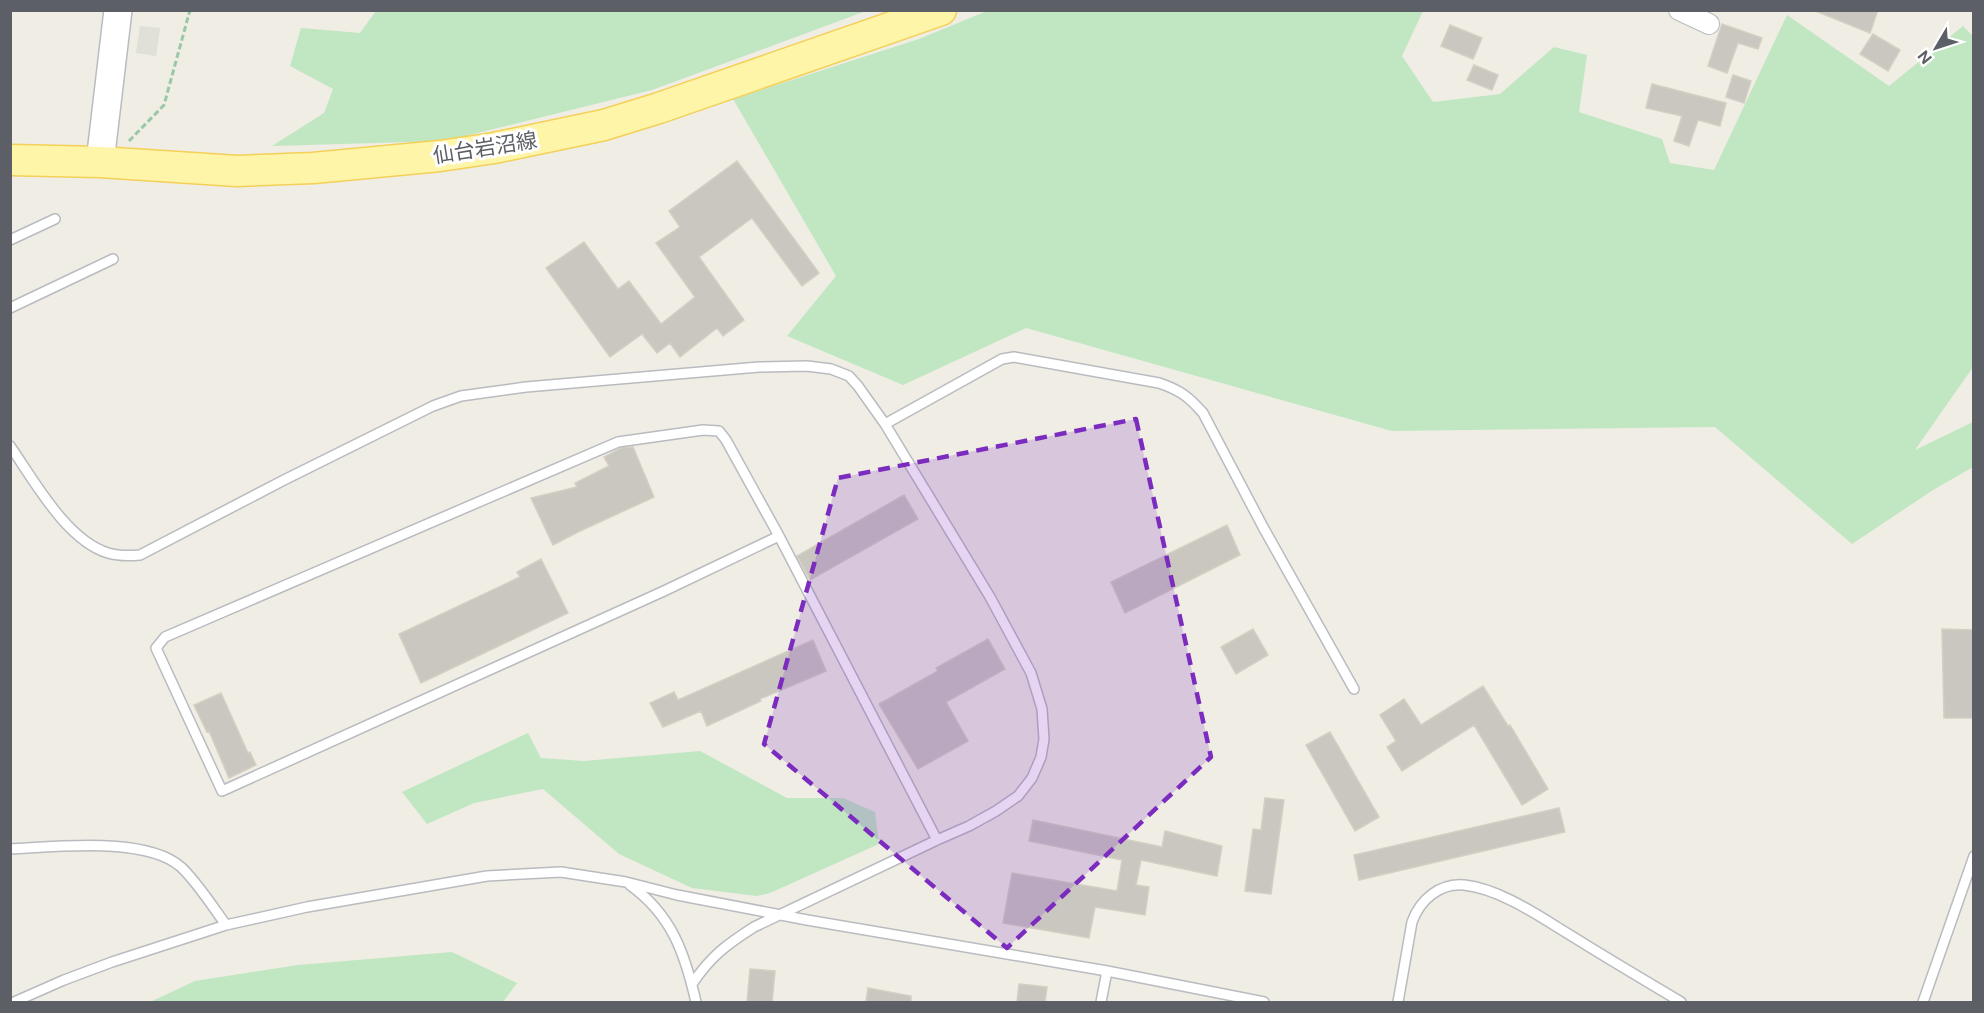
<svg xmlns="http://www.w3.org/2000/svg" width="1984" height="1013" font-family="'DM Sans','Noto Sans JP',sans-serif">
  <rect width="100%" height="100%" fill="#efede4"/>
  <path fill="#e0dfd8" d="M140 26 160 28 156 56 136 53Z"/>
  <path fill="#c0e7c2" d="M376 11H866L652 90 445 141 272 146 324 113 333 89 290 66 301 28 360 33Z
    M987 11H1423L1402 56 1433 102 1500 94 1554 47 1587 55 1579 112 1662 139 1670 163 1714 170 1787 15 1889 86 1963 26 1974 37 1973 367 1915 450 1973 422V467L1933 490 1852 544 1715 427 1392 431 1026 328 903 385 787 336 836 276 733 99 919 39Z
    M528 733 541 758 584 761 700 751 787 798H843L875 812 879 844 770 893 757 896 692 888 619 854 543 789 474 803 427 824 402 792Z
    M452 952 517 983 503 1002H150L195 981 298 965Z"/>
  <path fill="#cac7c1" stroke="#d4cfc2" stroke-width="1.5" d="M1813 10H1878L1870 33Z
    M1722 24 1762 38 1758 49 1738 43 1727 73 1708 66Z
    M1450 25 1482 38 1473 59 1441 46Z
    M1873 34 1900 50 1888 71 1860 54Z
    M1474 65 1498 75 1492 90 1467 80Z
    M1733 75 1751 81 1744 103 1726 97Z
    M1652 84 1726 103 1720 126 1698 120 1689 146 1674 141 1682 116 1646 108Z
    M737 161 819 273 802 286 752 218 699 257 744 320 723 336 717 328 680 357 670 343 657 353 642 334 610 357 546 268 584 242 618 289 629 281 661 324 695 297 656 243 680 227 669 211Z
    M633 447 654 497 578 532 553 545 531 498 577 487 575 483 609 466 604 457 621 448Z
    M904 495 918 519 810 580 797 556Z
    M1227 525 1240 555 1125 613 1111 582Z
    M541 559 568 613 421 683 399 634 520 577 517 572Z
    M1253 629 1268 655 1236 674 1221 647Z
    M1942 629 1974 630V718H1944Z
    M988 639 1005 669 946 702 968 741 918 769 879 704 938 671 936 668Z
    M813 640 826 671 760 699 761 701 707 726 701 711 663 727 650 703 674 692 678 700Z
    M1483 686 1508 726 1510 725 1548 789 1522 805 1474 725 1402 771 1387 747 1396 741 1380 715 1404 699 1421 725Z
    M221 693 248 753 250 752 256 765 229 778 209 731 207 732 194 705Z
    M1330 732 1379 817 1355 831 1306 745Z
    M1265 798 1284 800 1271 894 1245 891 1253 829 1261 830Z
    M1559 808 1565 832 1359 880 1354 855Z
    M1033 820 1162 847 1165 831 1222 846 1217 876 1141 860 1136 885 1149 887 1145 915 1095 907 1089 938 1003 923 1012 873 1117 891 1122 860 1029 841Z
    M750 969 775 971 772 1002H747Z
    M1019 984 1047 987 1045 1002H1017Z
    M868 988 911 996V1002H866Z"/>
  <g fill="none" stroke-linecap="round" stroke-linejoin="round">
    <g stroke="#b9bbc0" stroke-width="12">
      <path id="lane" d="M10 240 55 219
        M10 308 113 259
        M885 424 1002 359 1014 357 1159 383C1180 390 1189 397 1203 413L1263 527 1354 689
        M703 430 719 431 726 440 779 536 664 591 222 791 156 648 165 637 618 442Z
        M10 446C34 480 66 540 108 553 118 556 129 556 140 555L284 480 433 406 461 396 526 387 759 367 807 366 831 369 849 376 858 386 885 424 990 597 1031 673 1042 709 1044 739 1041 757 1032 778 1018 796 996 811 969 826 937 840 754 927C726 945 711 956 692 984
        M779 536 937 840
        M10 849C55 847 146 836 181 867 197 882 213 907 226 925
        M630 885C672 915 685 954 696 1002
        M14 1002 64 980 112 962 226 925 307 907 487 876 561 872 626 882 677 895 807 920 1107 971 1264 1002
        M1101 1002 1107 971
        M1398 1002 1412 922C1420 900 1439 883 1464 885 1502 889 1543 919 1575 938 1610 960 1646 981 1681 1002
        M1923 1002 1974 856"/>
    </g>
    <g stroke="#b9bbc0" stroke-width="22">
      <path id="street" d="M1679 10 1709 24"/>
    </g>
    <g stroke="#b9bcc2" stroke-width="30">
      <path id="secondary" d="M100 162 118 10"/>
    </g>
    <g stroke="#f4d058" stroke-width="33">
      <path id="primary" d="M10 160 100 162 237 171 313 168 440 156 494 148 604 125 659 108 941 10"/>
    </g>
    <path stroke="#99c8a8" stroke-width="3" stroke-dasharray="6 3" stroke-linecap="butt" d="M129 141 164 105 190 10"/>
    <use href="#lane" stroke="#fff" stroke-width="9"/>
    <use href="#street" stroke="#fff" stroke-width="20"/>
    <use href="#secondary" stroke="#fff" stroke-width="27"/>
    <use href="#primary" stroke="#fff5a9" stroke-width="30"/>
  </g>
  <path fill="#7b2cbf" fill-opacity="0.2" stroke="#7b2cbf" stroke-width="4.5" stroke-dasharray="12 8" stroke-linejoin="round" d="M1136 419 1211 757 1007 948 764 744 838 478Z"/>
  <g text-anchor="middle" stroke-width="6" stroke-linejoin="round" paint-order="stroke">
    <g font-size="21" fill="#5c5f65" stroke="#fff">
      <text transform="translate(485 148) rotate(-9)" y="7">仙台岩沼線</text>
    </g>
  </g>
  <rect width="1984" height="1013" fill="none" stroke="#5c5f65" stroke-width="24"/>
  <g transform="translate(1936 48) rotate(231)" stroke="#ffffff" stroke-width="4.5" paint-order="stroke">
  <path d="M0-4.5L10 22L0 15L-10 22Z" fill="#5c5f65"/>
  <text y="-9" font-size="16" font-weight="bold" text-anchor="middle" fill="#5c5f65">N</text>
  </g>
</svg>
